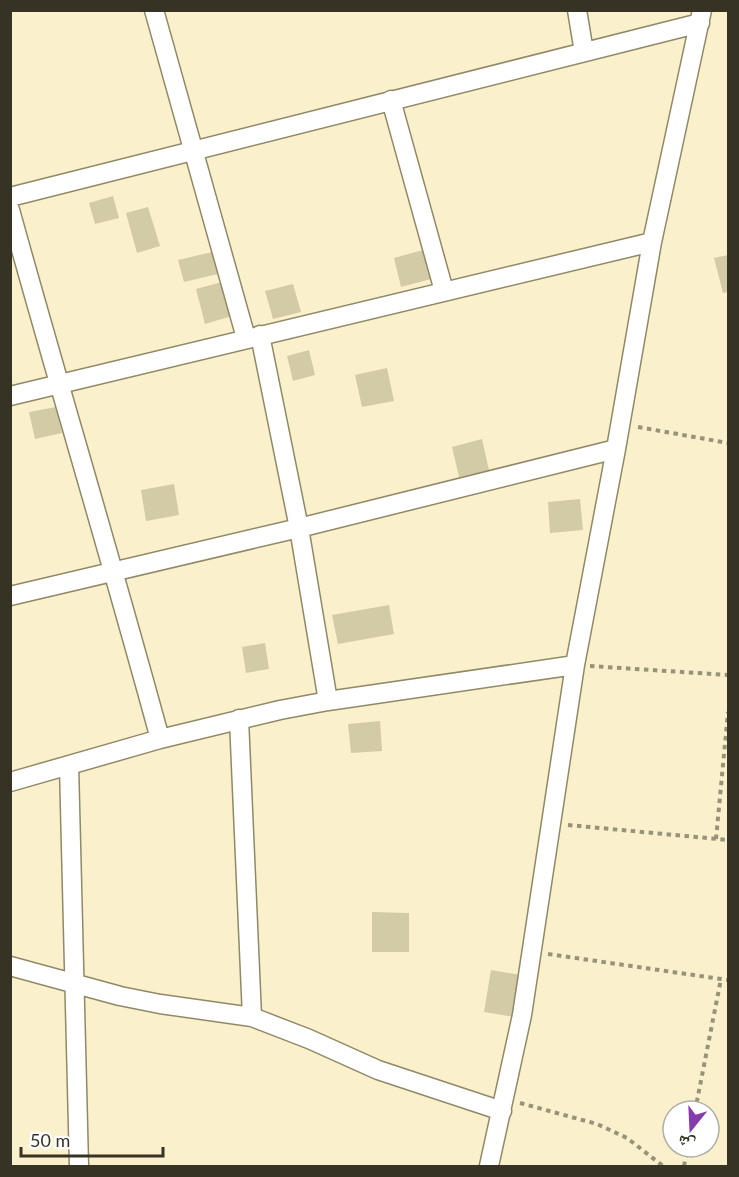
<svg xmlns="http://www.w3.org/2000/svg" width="739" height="1177" font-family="Lato,'Noto Naskh Arabic',sans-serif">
  <rect width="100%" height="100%" fill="#faf1cc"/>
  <path fill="#d3caa6" d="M113 196 119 218 95 224 89 203Z
    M148 207 160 246 137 253 126 213Z
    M423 250 431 279 401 287 394 258Z
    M212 252 218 274 184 282 178 260Z
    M728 255V292L723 293 714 258Z
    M222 282 232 316 205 324 196 289Z
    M293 284 301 312 273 319 265 291Z
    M309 350 315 375 293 381 287 356Z
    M387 368 394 401 362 407 355 375Z
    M56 407 62 433 35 439 29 412Z
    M482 439 489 470 459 477 452 447Z
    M174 484 179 515 146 521 141 490Z
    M580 499 583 530 550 533 548 502Z
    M389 605 394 634 338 644 332 615Z
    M265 643 269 669 246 673 242 647Z
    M380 721 382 751 351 753 348 724Z
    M372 912 409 913V952H372Z
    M491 970 521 975 515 1017 484 1012Z"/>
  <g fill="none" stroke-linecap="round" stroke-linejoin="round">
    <g stroke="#908866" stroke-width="21">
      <path id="minor" d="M154 10 246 338
        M577 10 584 52
        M391 100 444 291
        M10 197 700 23
        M10 210C59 387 112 562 160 739
        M260 335 299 528 328 701
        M10 396 652 242
        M10 596 299 528 616 449
        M239 719 252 1017
        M69 765 79 1166
        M10 782 160 739 280 710 328 701 575 665
        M10 966 120 996 160 1004 252 1017 309 1039 378 1070 502 1111
        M489 1166 522 1015 575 665 616 449 652 242 702 10"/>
    </g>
    <path stroke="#989278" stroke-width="4" stroke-dasharray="4.5 4.5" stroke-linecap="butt" d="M638 427 728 443
      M590 666 728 675
      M568 825 728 840
      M716 839 728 712
      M548 954 728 980
      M520 1103 597 1124 627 1138 663 1166
      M695 1111 721 979
      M684 1166 688 1147"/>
    <use href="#minor" stroke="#fff" stroke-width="18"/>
  </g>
  <rect width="739" height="1177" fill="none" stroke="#363324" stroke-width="24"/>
  <g transform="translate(691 1129) rotate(198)"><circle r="28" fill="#ffffff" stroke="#afada7" stroke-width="1.5"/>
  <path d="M0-4.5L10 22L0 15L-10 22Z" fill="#873aac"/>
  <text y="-9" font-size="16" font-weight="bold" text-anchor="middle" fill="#363324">ش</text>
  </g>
  <path d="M21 1147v9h142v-9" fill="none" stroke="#363324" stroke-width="3"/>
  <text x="30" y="1147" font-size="18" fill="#363324" stroke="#ffffff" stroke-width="4.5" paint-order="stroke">50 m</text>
</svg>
